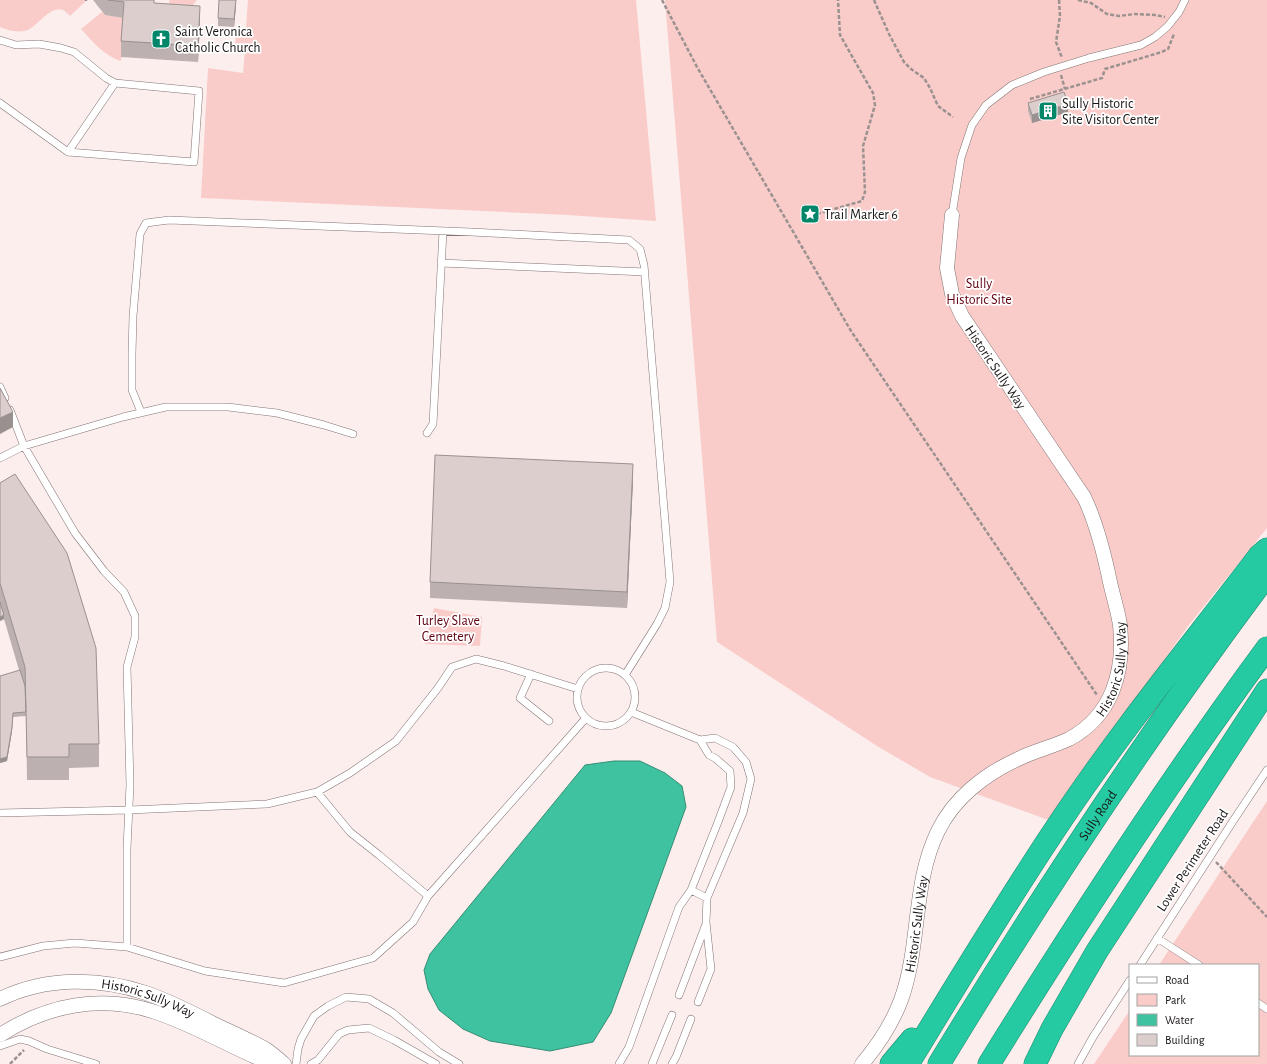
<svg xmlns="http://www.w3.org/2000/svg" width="1267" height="1064" font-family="'Alegreya Sans',sans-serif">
  <rect width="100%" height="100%" fill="#fceeed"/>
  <path fill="#faccc9" d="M0 0H87L70 16C68 14 65 11 63 10 51 5 38 25 28 30 20 33 8 31 0 27Z
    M169 0H197L193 5 181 11 170 5Z
    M248 0H636L656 221 567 215 201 198 208 68 243 73 245 49 238 48 235 45 236 31 240 28H246Z
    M665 0H1267V528L1188 626 1051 821 930 777 877 746 717 642Z
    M102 12 105 15 124 18 121 61C104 56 92 41 81 29Z
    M434 608 482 617 480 646 425 644Z
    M1267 801V1064H1094L1130 1010V1055H1258V965H1159Z"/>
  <path fill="#3fc29f" stroke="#348e75" d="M614 761H640L665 773 682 786 686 807 611 1013 593 1042 550 1051 490 1041 463 1029 439 1010 428 989 424 970 430 954 585 765Z"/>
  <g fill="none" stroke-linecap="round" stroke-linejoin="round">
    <g stroke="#807473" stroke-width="8">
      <path id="lane" d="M0 40 16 45 39 44 61 48 74 52 106 78 115 83 199 91 194 162 68 152 0 103
        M68 152 115 83
        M952 215 961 158 972 125 986 105 1012 85 1044 72 1089 58 1141 45 1155 37 1167 27 1179 12 1185 0
        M441 263 645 272
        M0 387 5 398
        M10 410 24 446 123 417 166 407H228L277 413 324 425 353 434
        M141 412 132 390V354L133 316 140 234 146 223 169 220 471 232 629 240 640 249 644 265 670 582 665 608 657 624 625 675
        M427 433 433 424 443 231
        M0 458 24 446 75 533 104 571 124 592 135 616V637L127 667 130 785 127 848V947L75 943 43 946 0 957
        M577 697a29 29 0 1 1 58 0a29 29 0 1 1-58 0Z
        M531 674 520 698 549 721
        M631 712 700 740 715 738 733 747 746 762 751 779 743 813 707 898 706 922 711 969 698 1002
        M317 792 350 773 396 741 438 688 452 667 476 659 504 666 578 689
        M0 813 129 810 267 804 317 792 350 832 379 855 428 896
        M691 890 707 898
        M1157 938 1199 965
        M127 947 205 971 284 983 373 958 413 922 428 896 586 718
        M1140 965 1235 818 1267 770
        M679 995 706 924
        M1258 1003 1267 1009
        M0 1046 20 1039 29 1041 47 1049 96 1064
        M296 1064 298 1049 301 1039 314 1016 328 1006 346 997 369 999 393 1013 439 1052 459 1064
        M311 1064 318 1060 339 1034 348 1030 369 1028 394 1040 436 1064
        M619 1064 629 1047 679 907 691 890 718 822 731 787 730 771 715 758 709 755 700 740
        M652 1064 672 1015
        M672 1064 676 1057 691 1019
        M1078 1064 1093 1037 1130 980"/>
    </g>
    <g stroke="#807473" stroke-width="15">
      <g id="street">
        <path id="s1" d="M0 999C45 977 99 977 146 993 169 1001 191 1012 212 1023 231 1032 250 1040 267 1050 273 1054 278 1059 284 1064"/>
        <path d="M0 1035C47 1005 101 994 155 1012 195 1025 232 1048 272 1064"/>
        <path id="s2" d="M862 1064C878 1045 892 1024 901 1000 921 945 912 884 938 831 954 798 985 774 1018 759 1034 751 1052 747 1069 739 1112 716 1125 672 1120 625 1118 611 1113 596 1110 582 1104 553 1097 524 1084 497L962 316 952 294 947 268 952 215"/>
      </g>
    </g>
    <g stroke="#218a70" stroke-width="23">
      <g id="highway">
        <path d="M891 1064 912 1039"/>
        <path d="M908 1064C958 982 1008 899 1062 819 1123 728 1193 643 1259 556L1267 549"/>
        <path id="s3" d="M939 1064C1041 896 1149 732 1267 575"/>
        <path d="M989 1064C1077 922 1168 782 1267 648"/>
        <path d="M1035 1064 1052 1029 1097 951 1267 690"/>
      </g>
    </g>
    <path stroke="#9b9190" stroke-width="2.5" stroke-dasharray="4 2" stroke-linecap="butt" d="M86 0V1
      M662 0 697 67 851 331 1097 695
      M874 0 889 34 904 62 911 69 924 78 930 88 938 106 953 117
      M1059 0 1060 16 1056 42 1062 58
      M1078 0 1091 3 1107 14 1119 16 1135 14 1155 15 1165 17
      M1061 75 1065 89
      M1030 99 1102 78 1105 69 1162 52 1168 49 1174 34
      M817 214 862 201 865 192 863 146 875 105 873 93 840 35 838 0
      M1216 862 1267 917
      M10 1064 24 1050"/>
    <use href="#lane" stroke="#fff" stroke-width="7"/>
    <use href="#street" stroke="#fff" stroke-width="14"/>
    <use href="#highway" stroke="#26caa2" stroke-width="22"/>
  </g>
  <path fill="#bcb1b0" d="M93 0H154V3L200 22 198 62 121 57V41L123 18 105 15Z
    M236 5 234 27 218 26V18Z
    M1028 103 1068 112 1032 123 1028 111Z
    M633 480 627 608 430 598V582Z
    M0 483 99 744V767L69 768V780H27L26 714V716L13 717 12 731 7 761 0 763 19 670 4 619 0 621Z"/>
  <path fill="#999090" d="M236 0V5L234 27V19Z
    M200 6V22L198 62V46Z
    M1068 104V112L1032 123V115Z
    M13 412V427L0 434V418Z
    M633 464V480L627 608V592Z
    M4 615V619L0 621V617Z
    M13 713 12 731 7 761 0 763V759Z"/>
  <path fill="#dbcecd" stroke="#999090" d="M108 0H154V3L200 6 198 46 121 41 124 2Z
    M219 0H236L234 19 218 18Z
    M1064 92 1068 104 1032 115 1028 103Z
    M0 388 13 412 0 418Z
    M435 455 633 464 627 592 430 582Z
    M15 474 67 553 96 648 99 744H69V757H27L25 667 0 583V483Z
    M0 602 4 615 0 617Z
    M20 670 25 686 26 712 13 713 12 727 7 757 0 759V676Z"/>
  <defs>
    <g id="church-square" transform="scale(1)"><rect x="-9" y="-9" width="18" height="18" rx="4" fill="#01866a" stroke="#fff"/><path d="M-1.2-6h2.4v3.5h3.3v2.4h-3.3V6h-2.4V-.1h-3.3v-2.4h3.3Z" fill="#fff"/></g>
    <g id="building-square" transform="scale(1)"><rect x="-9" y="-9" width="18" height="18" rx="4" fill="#01866a" stroke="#fff"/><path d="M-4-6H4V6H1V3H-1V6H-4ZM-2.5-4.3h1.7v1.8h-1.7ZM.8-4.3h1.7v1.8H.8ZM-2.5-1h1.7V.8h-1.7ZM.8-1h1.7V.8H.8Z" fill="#fff"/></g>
    <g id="sight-square" transform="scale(1)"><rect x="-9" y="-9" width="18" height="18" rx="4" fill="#01866a" stroke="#fff"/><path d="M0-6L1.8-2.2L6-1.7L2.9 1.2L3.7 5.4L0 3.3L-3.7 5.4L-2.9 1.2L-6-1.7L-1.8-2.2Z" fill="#fff"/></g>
  </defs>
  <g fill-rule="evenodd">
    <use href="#church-square" x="161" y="39"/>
    <use href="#building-square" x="1048" y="111"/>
    <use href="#sight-square" x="810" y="214"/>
  </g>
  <g text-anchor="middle" stroke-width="3.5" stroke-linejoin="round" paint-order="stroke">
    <g font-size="14" fill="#191414" stroke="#fff" text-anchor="start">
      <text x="175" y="36">Saint Veronica<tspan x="175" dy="16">Catholic Church</tspan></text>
      <text x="1062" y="108">Sully Historic<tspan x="1062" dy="16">Site Visitor Center</tspan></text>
      <text x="824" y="219">Trail Marker 6</text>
    </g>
    <g font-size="14" fill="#610210" stroke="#fff">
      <text x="979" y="288">Sully<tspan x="979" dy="16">Historic Site</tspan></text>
      <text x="448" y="625">Turley Slave<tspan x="448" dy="16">Cemetery</tspan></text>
    </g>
    <g font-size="14" fill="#191414" stroke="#fff">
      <text transform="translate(996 367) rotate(56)" y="5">Historic Sully Way</text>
      <text dy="5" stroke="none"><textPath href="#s2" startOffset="501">Historic Sully Way</textPath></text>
      <text dy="5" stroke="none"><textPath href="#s3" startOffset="295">Sully Road</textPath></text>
      <text transform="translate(1192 860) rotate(-57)" y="5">Lower Perimeter Road</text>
      <text dy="5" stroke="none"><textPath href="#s2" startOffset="153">Historic Sully Way</textPath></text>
      <text dy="5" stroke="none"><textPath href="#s1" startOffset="153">Historic Sully Way</textPath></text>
    </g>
  </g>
  <rect x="1129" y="964" width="130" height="92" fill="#ffffff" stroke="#a3a1a1"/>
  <rect x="1137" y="977" width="20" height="6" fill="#ffffff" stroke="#a3a1a1"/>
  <text x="1165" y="984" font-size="12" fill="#191414">Road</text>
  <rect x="1137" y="994" width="20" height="12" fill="#faccc9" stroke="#a3a1a1"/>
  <text x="1165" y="1004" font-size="12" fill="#191414">Park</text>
  <rect x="1137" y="1014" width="20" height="12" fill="#3fc29f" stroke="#a3a1a1"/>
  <text x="1165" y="1024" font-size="12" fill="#191414">Water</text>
  <rect x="1137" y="1034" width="20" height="12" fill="#dbcecd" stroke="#a3a1a1"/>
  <text x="1165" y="1044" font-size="12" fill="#191414">Building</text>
</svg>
